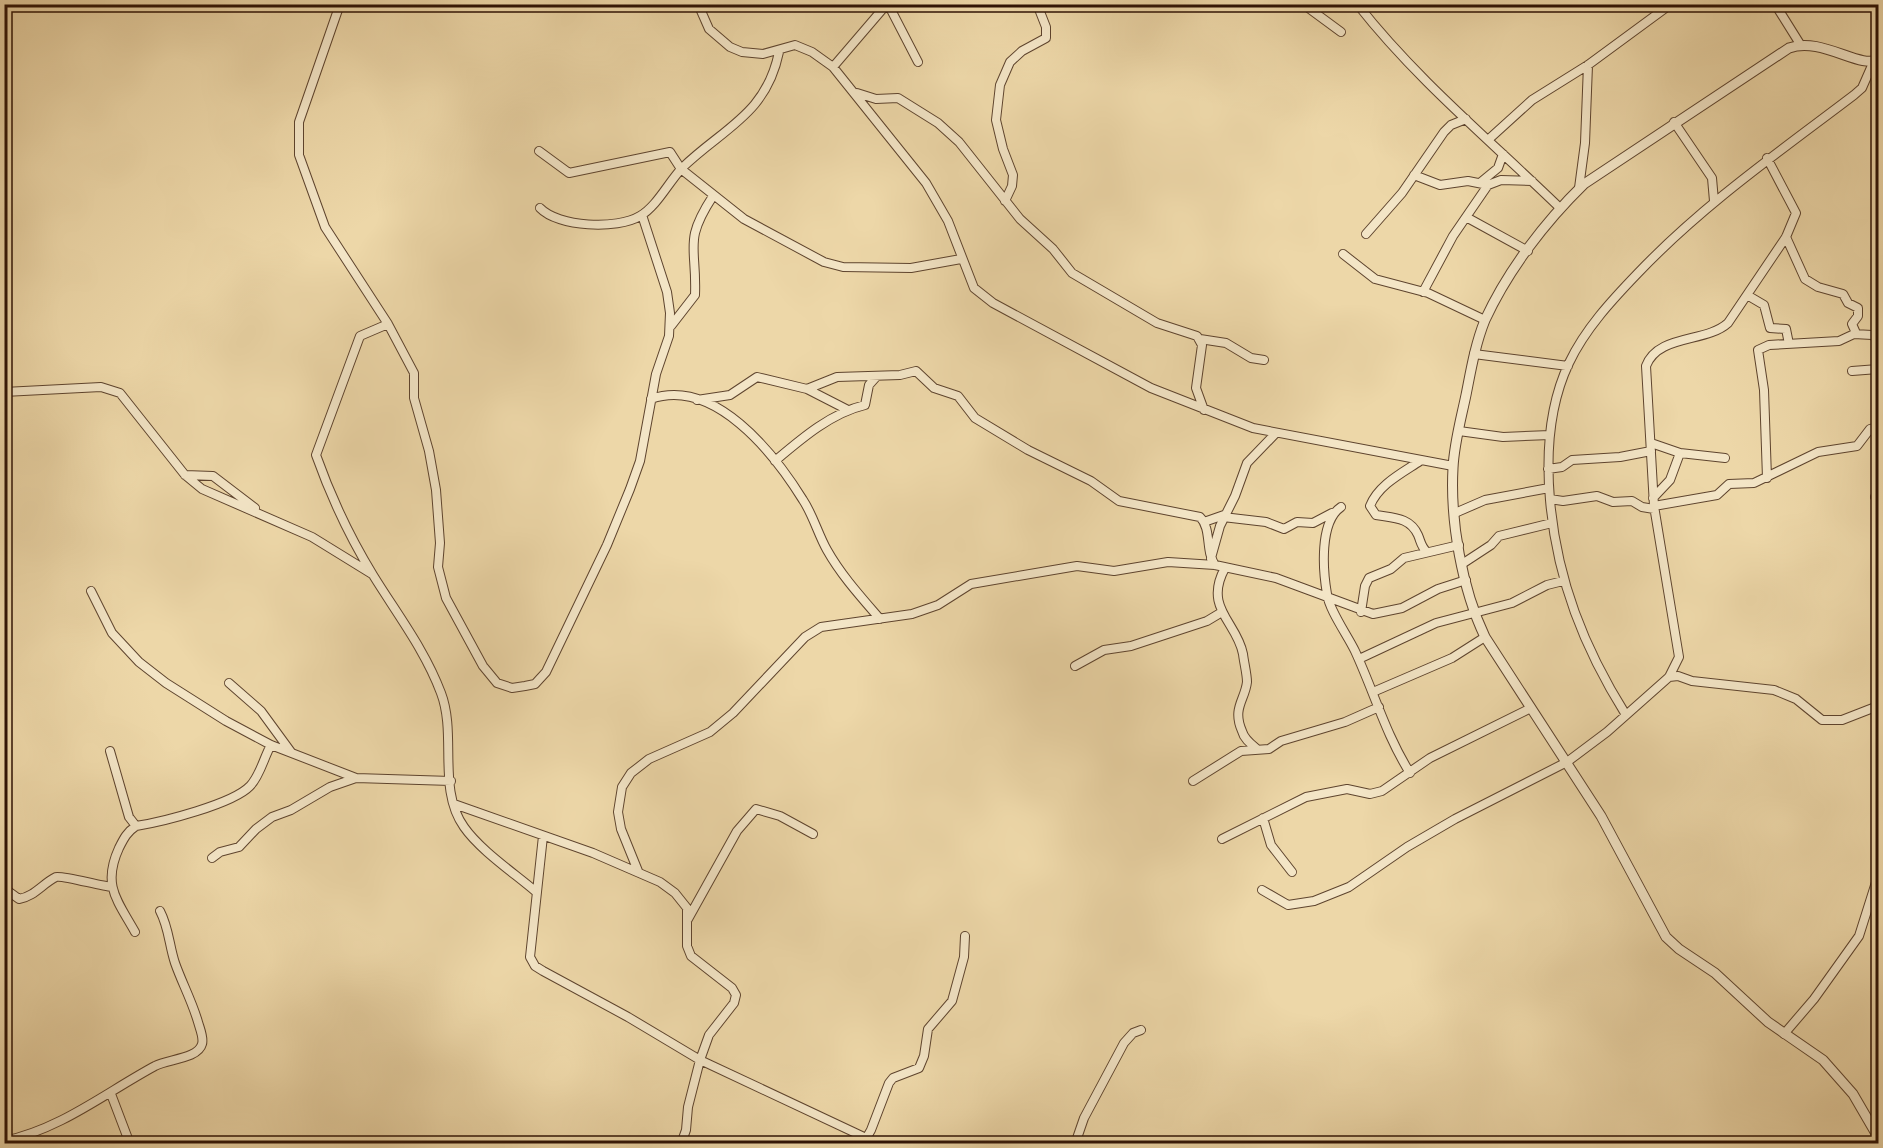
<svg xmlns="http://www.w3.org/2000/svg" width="1883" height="1148" font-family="'IM FELL English',serif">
  <rect width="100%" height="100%" fill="#edd7a8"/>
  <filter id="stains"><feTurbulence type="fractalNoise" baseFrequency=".00333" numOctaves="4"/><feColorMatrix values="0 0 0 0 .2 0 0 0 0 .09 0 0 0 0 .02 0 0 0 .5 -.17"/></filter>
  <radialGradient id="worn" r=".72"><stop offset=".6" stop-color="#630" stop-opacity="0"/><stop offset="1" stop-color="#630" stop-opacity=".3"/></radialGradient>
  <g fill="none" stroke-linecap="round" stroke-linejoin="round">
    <g stroke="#5e442e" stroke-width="10">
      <path id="minor" d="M340 4 299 122V155L325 227 388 324 414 373V398L429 451 436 490 440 543 438 567 446 598 483 666 497 683 512 688 525 686 535 684 546 672 607 545 630 489 640 461 656 374 669 336 670 313 667 292 642 215
        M698 4 709 29 730 47 742 52 763 54 795 45 812 52 833 67 926 183 948 221 974 288 993 303 1151 388 1253 428 1453 466
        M888 4 918 62
        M1303 4 1341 32
        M1775 4 1800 44
        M1358 5C1416 79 1492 142 1560 208
        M833 67 887 4
        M857 93 876 99 898 98 938 123 959 142 1020 219 1053 249 1072 273 1157 323 1197 336 1202 345 1196 388 1204 410
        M1674 122 1712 178 1714 201
        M1489 139 1532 100 1588 65 1671 4
        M539 151 569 173 670 152 681 169 744 219 824 262 843 267 911 268 961 259
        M1414 175 1440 185 1468 181 1488 185 1501 180 1532 181
        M1481 182 1498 168 1503 154
        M1579 188 1585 143 1588 65
        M1005 201 1012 186 1013 175 1003 149 996 120 1000 85 1010 62 1022 51 1046 38V27L1037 4
        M540 208C558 227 617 230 640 216 657 206 668 183 682 168 723 128 766 115 779 52
        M1466 217 1528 251
        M1366 234 1402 193 1444 132 1451 125 1466 119
        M1786 237 1805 279 1818 287 1843 294 1848 303 1858 308V316L1852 324 1856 333
        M1343 254 1375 279 1428 293 1485 320
        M1423 292 1453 236 1488 185
        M1747 295 1764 305 1770 328 1786 329 1789 344
        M388 324 360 336 316 455C331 497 349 536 373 575 397 614 425 650 441 693 457 735 437 789 464 827 480 850 514 873 535 891
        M671 326 695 295C697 246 683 242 713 196
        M1200 339 1226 343 1251 358 1264 360
        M1474 354 1568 366
        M1852 371 1878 369
        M807 389 837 377 900 375 916 371 934 388 958 396 975 418 1028 450 1091 481 1119 501 1200 517C1212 529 1205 551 1215 565
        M4 392 101 387 120 393 185 475 202 489 312 537 372 574
        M651 399C714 377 774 453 803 500 813 515 818 534 827 550 841 575 861 597 880 619
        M697 400 730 395 757 377 807 389 848 410
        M1459 431 1503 437 1550 435
        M1651 443 1680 453 1725 458
        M775 461C801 439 831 413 865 405L869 385 877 376
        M1420 461C1402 473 1378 485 1370 506L1376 515C1393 518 1410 517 1418 535 1421 542 1421 547 1427 552
        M1548 469 1562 467 1572 460 1620 457 1651 451
        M185 475 213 476 255 508
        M1767 478 1764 390 1758 350 1769 345 1839 341 1854 334 1872 335 1878 340
        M1875 497 1878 495
        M1653 498 1670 480 1680 453
        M1550 499 1563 501 1597 496 1613 502 1632 501 1642 507 1654 509
        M1654 506 1717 495 1729 484 1754 483 1818 452 1857 446 1870 429 1878 427
        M1341 507C1319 522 1323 571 1327 594 1329 610 1348 636 1355 651 1374 692 1386 735 1410 773
        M1455 513 1485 500 1549 488
        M1223 517 1266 522 1284 529 1297 522 1313 523 1332 513
        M1204 522 1224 515
        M1211 558 1220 526 1235 496 1247 463 1275 434
        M1462 564 1491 545 1499 536 1552 523
        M1225 568C1203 608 1237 622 1243 654 1244 663 1247 674 1247 682 1245 700 1232 708 1242 731 1244 739 1251 744 1257 749
        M91 591 112 633 139 662 166 683 226 721 271 745 356 778 451 781
        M1361 612 1365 586 1369 578 1391 569 1404 558 1459 545
        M1359 659 1436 623 1512 603 1547 585 1563 581
        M1075 666 1104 650 1131 646 1207 621 1222 612
        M1669 677 1678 676 1692 681 1774 690 1796 699 1822 720H1842L1878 706
        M229 683 261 711 291 752
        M1373 692 1452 658 1485 637
        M1626 715C1584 648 1557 580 1550 500 1546 454 1549 405 1569 363 1585 329 1612 300 1638 273 1703 205 1779 152 1854 95L1862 88 1873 63
        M110 751 129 817 136 826C162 822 233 804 250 786 260 776 264 757 271 745
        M1193 781 1241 751 1269 749 1281 741 1345 722 1379 707
        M454 804 593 853 660 882 675 893 687 908V946L691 956 732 988 736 995 734 1003 709 1035 700 1060 879 1144
        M1263 818 1271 845 1292 872
        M543 836 530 957 535 966 543 971 628 1017 700 1060 688 1107 686 1130 681 1144
        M1222 839 1306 797 1347 789 1370 794 1382 791 1430 758 1531 708
        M212 858 220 852 239 847 256 829 272 817 291 810 330 787 356 778
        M638 871 621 829 618 812 622 787 631 773 649 759 710 732 733 713 805 637 821 627 912 614 938 605 971 584 1077 566 1114 571 1168 562 1215 565 1276 578 1373 614 1402 608 1438 589 1466 580
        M4 879 8 891 19 899C35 896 42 884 56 877 62 875 100 886 112 887
        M1262 890 1288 905 1314 901 1349 887 1407 847 1455 819 1567 762 1607 732 1669 677 1679 657 1654 506 1646 366C1658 334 1706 343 1728 323L1786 237 1796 213 1767 158
        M688 919 737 831 756 809 780 816 813 834
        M135 932C117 900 102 885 119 848 124 838 127 832 136 826
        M1784 1034 1814 999 1859 936 1878 876
        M111 1094 130 1144
        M4 1141C61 1129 105 1093 155 1066 167 1059 198 1059 202 1044 204 1038 200 1029 198 1022 192 1001 182 983 175 963 169 945 169 928 160 911
        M863 1144 871 1130 889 1083 893 1078 919 1068 924 1056 928 1029 952 1001 964 957 965 936
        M1075 1144 1084 1118 1124 1043 1133 1033 1141 1030"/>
    </g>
    <g stroke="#5e442e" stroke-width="11">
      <path id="tertiary" d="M1878 59C1861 70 1821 36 1789 48L1584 184C1545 222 1508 270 1485 320 1475 345 1471 370 1466 395 1461 419 1454 444 1453 468 1450 521 1462 589 1485 637L1601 816 1666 937 1679 949 1715 973 1768 1022 1823 1060 1853 1094 1878 1137"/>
    </g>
    <use href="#minor" stroke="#f3e5c6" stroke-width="8"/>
    <use href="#tertiary" stroke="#f3e5c6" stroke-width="9"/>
  </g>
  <rect width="1883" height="1148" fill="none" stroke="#edd7a8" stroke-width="24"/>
  <rect x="6" y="6" width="1871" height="1136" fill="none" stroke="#2f1305" stroke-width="3"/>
  <rect x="12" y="12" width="1859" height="1124" fill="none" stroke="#2f1305" stroke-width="1.5"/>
  <rect width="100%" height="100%" filter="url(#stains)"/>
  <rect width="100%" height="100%" fill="url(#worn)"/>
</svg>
